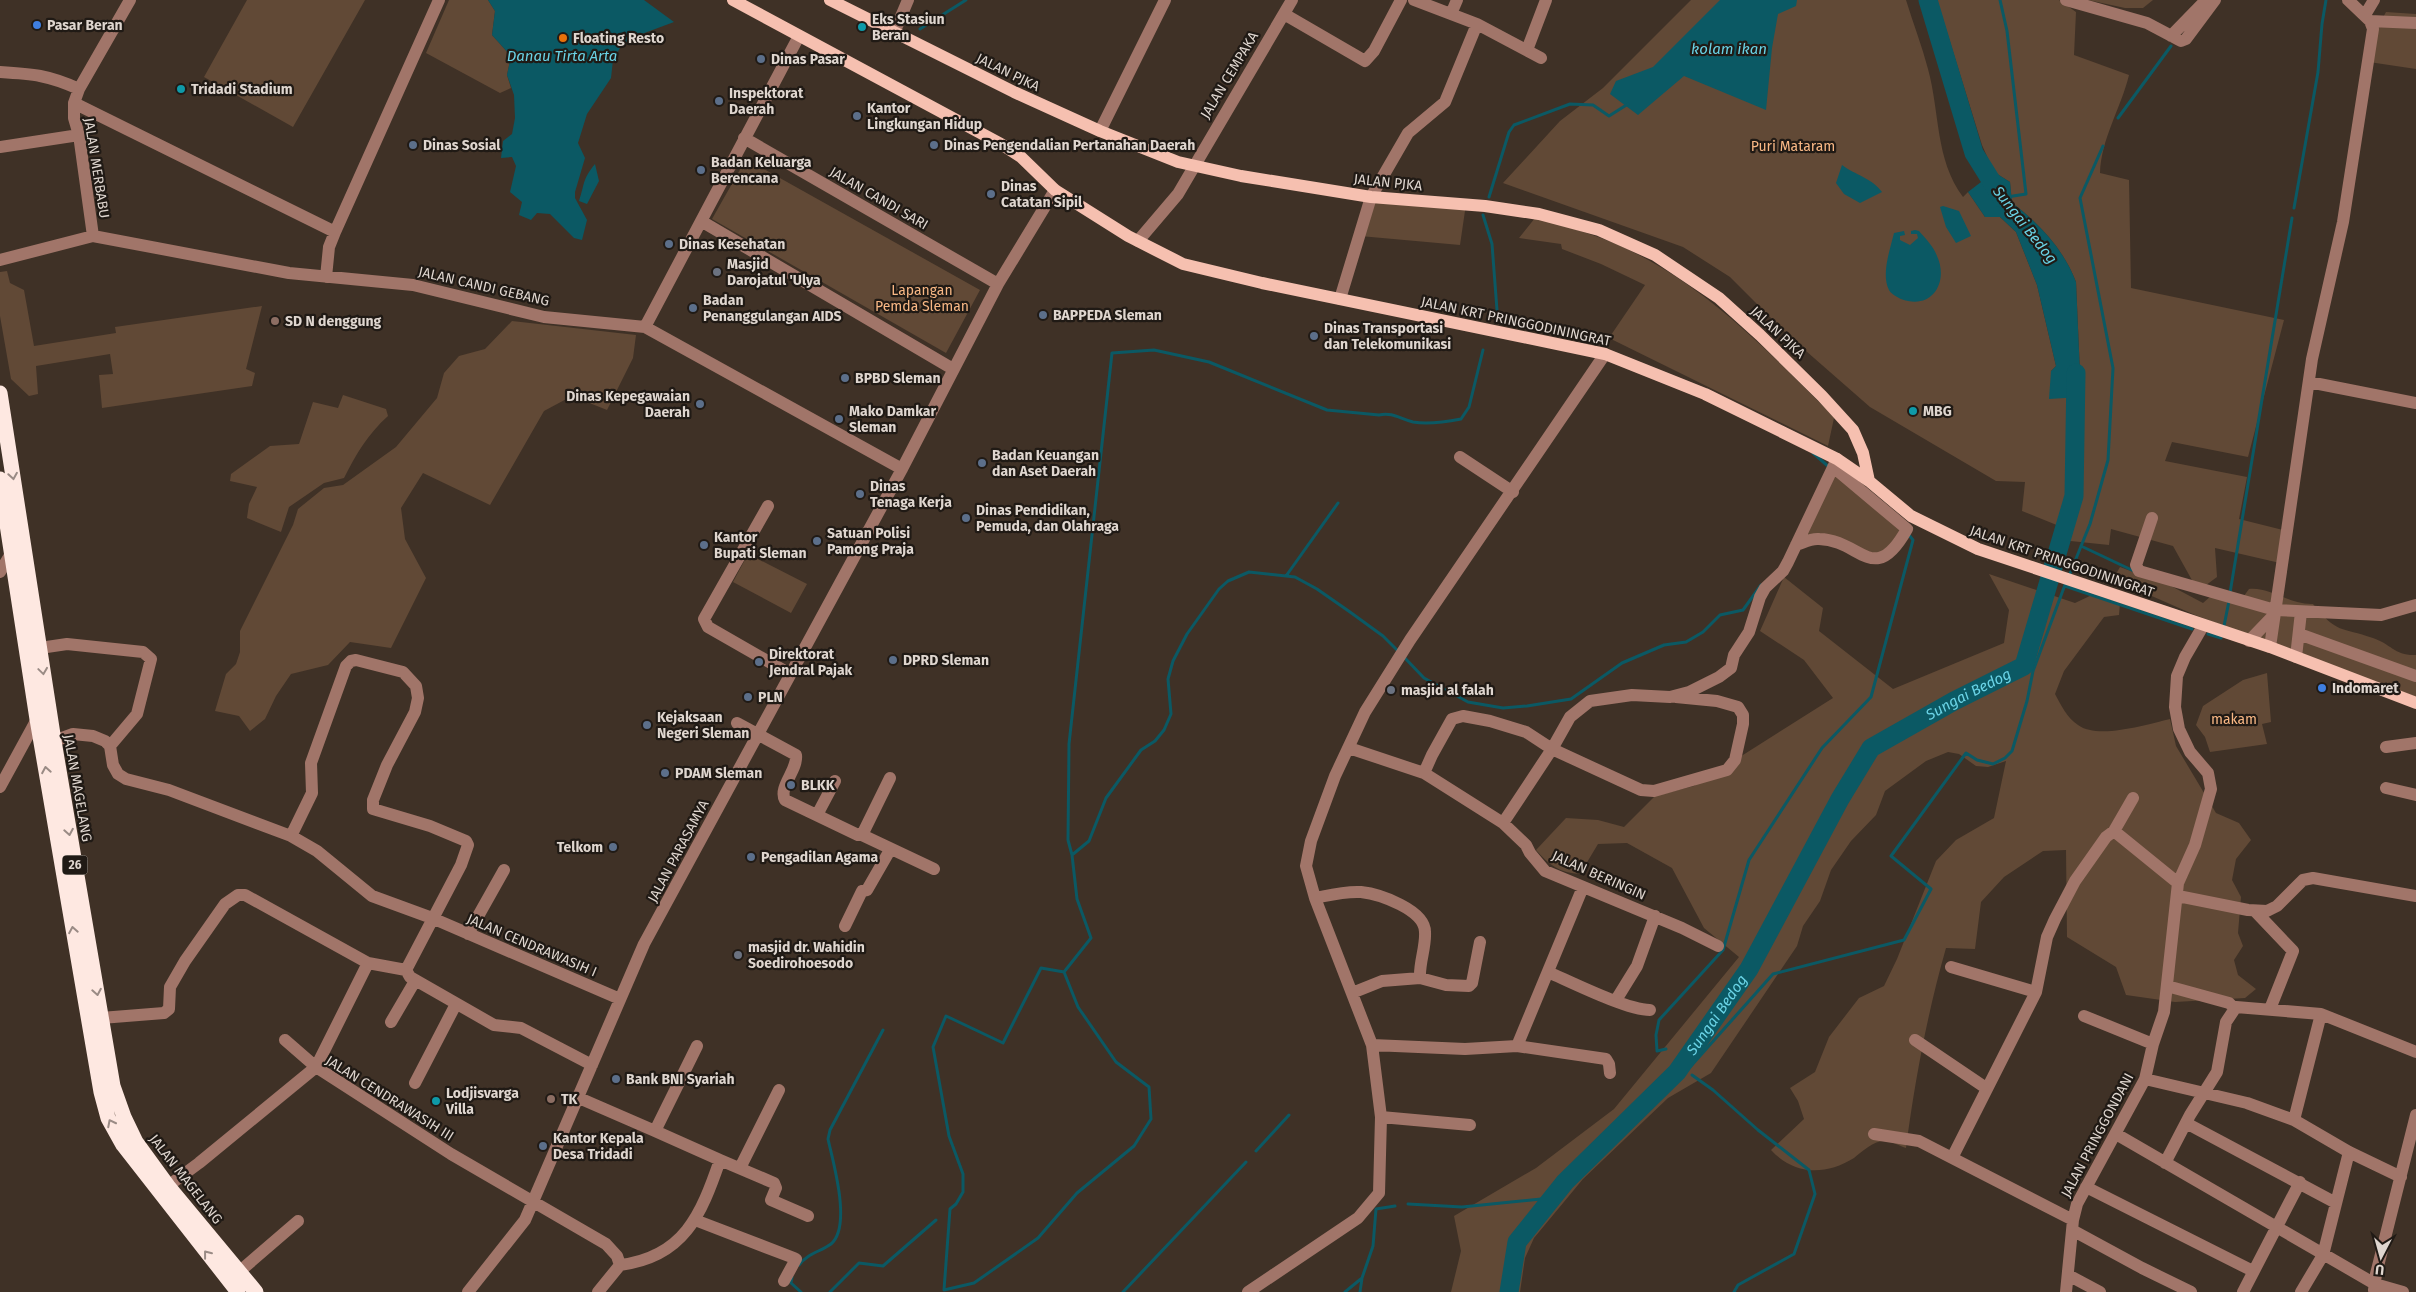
<svg xmlns="http://www.w3.org/2000/svg" width="2416" height="1292" font-family="'Fira Sans',sans-serif">
  <rect width="100%" height="100%" fill="#3f3126"/>
  <path fill="#614936" d="M247 0H365L293 127 204 77Z
    M449 0H488L495 11 492 35 511 56 507 75 511 88 500 93 426 53Z
    M1691 0H1906C1913 23 1922 46 1928 69 1940 113 1935 159 1963 197L1968 192 1985 217H2000L2016 232 2037 285 2056 366 2051 371 2081 397 2076 282C2064 250 2039 223 2012 203L2010 182 1994 172 1982 145 1937 0H2059L2076 12 2074 55 2129 75C2121 108 2101 139 2100 173L2129 180 2131 288 2284 320 2248 457 2172 442 2165 461 2247 477 2239 519 2283 530 2280 563 2215 548 2217 577 2198 591 2173 546 2111 529 2109 545 2061 540 2064 528 2022 511 2025 482 1996 481 1870 407 1790 337 1730 277 1683 247 1503 183 1560 121 1603 88Z
    M2088 0H2153L2143 8H2125Z
    M2386 12 2416 14V69L2369 62 2373 36Z
    M746 159 980 290 946 353 712 219Z
    M1371 197 1466 204 1460 245 1360 236Z
    M1535 218C1571 228 1606 237 1639 255 1711 292 1770 353 1827 410L1834 418 1828 446 1609 338 1645 285 1601 264 1562 249 1561 244 1519 238Z
    M7 271 10 283 24 290 34 346 116 333 115 327 262 306 246 369 255 373 252 386 102 408 99 375 113 374 110 354 36 366 38 394 29 396 11 379 0 316V272Z
    M512 321 636 335 633 358 607 410 572 396 544 411 490 505 423 473 401 508 405 539 426 578 391 648 350 642 328 665 291 674 276 696 265 719 250 731 239 716 215 711 226 674 236 664 240 652V631L293 525 298 509 324 488 343 485 396 447 437 398 444 373 459 356 485 349Z
    M343 395 386 409 388 416C368 434 356 454 344 478L324 483 289 507 281 532 247 518 249 504 257 487 230 481 231 474 270 446 299 444 313 402 338 408Z
    M1832 469 1904 527 1883 556 1830 540 1796 545Z
    M748 554 807 584 791 613 733 582Z
    M2120 567 2171 586 2203 603 2211 596 2238 604 2249 589C2271 587 2290 605 2313 604 2337 634 2341 627 2373 638 2391 644 2395 656 2416 655V697L2195 615 2113 579Z
    M1989 574 2075 603 2094 594 2108 601 2120 603 2119 615 2104 617 2064 671 2055 694C2061 705 2067 718 2078 725 2098 740 2148 724 2170 719L2176 746 2216 813 2239 823 2251 840 2236 859 2232 880 2241 897 2238 933 2243 946 2234 960 2238 975 2256 989 2245 998 2175 1002 2126 995 2116 967 2067 937 2066 850 2043 851 2004 877 1981 902 1975 949 1946 948C1927 1015 1915 1080 1906 1148 1900 1146 1893 1142 1888 1141 1875 1139 1863 1151 1854 1158 1825 1176 1794 1175 1771 1150L1804 1119 1798 1101 1790 1088 1815 1072 1829 1037 1859 998 1884 986 1897 959 1936 861 1956 840 1994 818 2006 761 1988 767 1976 766 1959 754 1948 752 1926 761 1885 791 1876 815 1851 841 1831 870 1820 901 1803 926 1797 946 1711 1073 1668 1098 1583 1179 1534 1238 1525 1258 1520 1292H1451L1461 1251 1454 1216 1536 1168 1614 1109 1739 957 1704 928 1672 868 1627 843 1598 844 1580 874C1560 873 1549 865 1536 850L1566 818 1598 820 1624 827 1655 796 1694 786 1833 698 1804 660 1760 631 1784 577 1823 608 1819 631 1893 689 2004 643 2009 610Z
    M2267 673 2271 722 2262 724 2267 744 2210 752 2205 737 2196 725 2203 706 2243 680Z"/>
  <path fill="#0b5964" d="M488 0H644L674 22 631 38 620 48 613 60 611 78 587 114 578 143 585 158 575 192V198L587 220 582 240 574 238 550 214 537 213 531 220 519 215 522 202 510 192 516 166 512 157 501 158 503 141 512 134 515 118 514 95 507 75 511 56 492 35 495 11Z
    M1720 0H1797L1796 6 1778 14 1772 48 1766 110 1684 76 1638 115 1610 94 1616 81 1653 67Z
    M595 164 599 181 587 204 579 201C585 183 582 180 595 164Z
    M1842 165C1855 175 1872 178 1882 192L1860 203 1844 194 1836 183Z
    M1994 172 2010 182 2012 203C2039 223 2064 250 2076 282L2081 397 2049 399 2051 371 2056 366 2037 285 2016 232 2000 217H1985L1968 192Z
    M1943 206 1959 211 1971 236 1956 243 1946 227 1940 207Z
    M1915 230 1919 231C1925 238 1934 247 1937 256 1949 282 1932 311 1901 299 1897 297 1891 294 1889 290 1881 274 1890 250 1894 233L1904 231 1905 235 1900 236V240L1910 245 1918 238 1917 234H1911V231Z"/>
  <g fill="none" stroke-linecap="round" stroke-linejoin="round">
    <path stroke="#0b5964" stroke-width="3" d="M2000 0 2007 31 2026 194 2007 197
      M920 29 966 0
      M2118 118 2171 46
      M1489 197 1509 132 1514 125 1570 104 1593 105 1609 116 1628 104
      M2294 208 2318 72 2322 24 2326 0
      M1483 215 1492 244 1497 310
      M1813 453 1829 467
      M2081 546 2136 572
      M1286 576 1338 503
      M2069 576 2090 524 2108 460 2113 368 2080 198 2103 146
      M2065 586 2192 629
      M2230 593 2292 218
      M2224 626 2229 601
      M2208 634 2221 638
      M1403 656 1424 678 1468 702 1503 708 1527 706 1571 699 1622 663 1664 645 1686 642 1703 632 1720 615 1743 610 1761 585
      M1072 855 1089 841 1106 798 1141 750 1155 741 1164 730 1171 714 1168 679 1173 661 1187 634 1219 589 1228 581 1249 572 1295 577 1317 589 1350 612 1383 636 1399 652
      M1064 972 1041 968 1003 1043 946 1016 933 1047 949 1136 963 1174V1192L956 1204 950 1209 944 1290 974 1283 1038 1238 1077 1193 1134 1146 1151 1119 1149 1087 1116 1062 1078 1007 1064 972 1091 938 1077 899 1072 855 1068 840 1069 744 1112 353 1154 350 1209 362 1327 410 1379 415C1393 412 1400 419 1413 422 1429 425 1446 422 1461 419L1469 407 1483 350
      M1666 1049 1657 1051 1656 1035 1659 1020 1723 950 1749 860 1822 748 1871 697 1913 540 1909 535
      M1691 1066 1773 974 1904 940 1931 889 1891 856 1966 753 1977 760 1993 764 2005 758 2012 751 2027 701 2033 671 2066 582
      M1692 1075 1713 1090 1758 1130 1809 1170 1815 1194 1794 1254 1738 1285 1734 1292
      M1256 1151 1289 1115
      M1408 1204 1462 1207 1551 1198
      M799 1265C808 1253 820 1252 831 1244 852 1226 833 1162 828 1139L830 1130 883 1030
      M792 1277 791 1283 801 1292
      M830 1292 859 1263 883 1266 936 1220
      M1123 1292 1246 1162
      M1345 1292 1362 1278 1373 1246 1376 1209 1395 1206
      M1360 1292 1362 1278"/>
    <g stroke="#0b5964" stroke-width="19">
      <path d="M1928 0 1974 153 2002 198"/>
      <path id="s1" d="M1509 1292 1517 1242 1565 1182 1677 1072 1749 969 1840 799 1871 748 1954 701 2024 666 2074 496 2076 373"/>
    </g>
    <path stroke="#a17569" stroke-width="12" d="M2066 0 2147 23 2181 41 2186 39 2215 0
      M1284 14 1365 61 1374 51 1401 0
      M1451 14 1457 0
      M2365 15 2374 0
      M2370 21 2416 23
      M1477 24 1541 58
      M894 33 908 0
      M2171 36 2206 0
      M1527 50 1546 0
      M0 72C33 74 48 75 79 89
      M74 103 335 232
      M1100 131 1165 0
      M744 138 998 284
      M0 147 79 135
      M701 221 953 369
      M93 236 79 135 74 118V103L79 89 130 0
      M1138 241 1178 194 1292 0
      M0 260 93 236 289 273 413 285 544 317 645 327 902 469
      M326 277 329 247 335 232 439 0
      M1340 299 1371 197 1408 133 1445 102 1477 24 1414 0
      M645 327 799 36
      M2309 382 2416 403
      M1460 457 1513 492
      M768 506 704 619 708 627 790 674
      M2152 518 2136 565 2139 571 2275 610 2381 615 2416 605
      M1796 545C1803 543 1811 538 1819 539 1861 540 1874 588 1907 529L1833 467
      M0 572 12 552
      M2299 634 2416 676
      M2249 641 2274 615
      M2270 647 2312 359 2343 222 2373 29 2370 21 2348 0
      M40 648 67 644 143 652 151 659 137 714 110 746
      M2296 657 2301 612
      M737 723 796 755C798 770 778 787 785 800L858 835H862L890 778
      M54 741 73 734 93 736 105 741 110 746 113 765 118 774 126 779 169 790 291 836 317 851 372 896 432 918 620 999
      M2386 747 2416 743
      M1349 748 1424 773 1503 823 1526 845 1530 853 1545 871 1682 928 1718 946
      M1424 773 1432 755 1452 719 1463 716 1490 721 1526 732 1552 749 1641 790 1654 791 1727 770 1735 760 1743 724V715L1738 707 1717 701 1676 697
      M0 787 37 719
      M2386 788 2416 795
      M817 815 835 781
      M1503 823 1552 749 1570 717 1590 701 1632 695 1670 697 1689 692 1719 677 1731 668 1734 655 1749 632 1760 597 1765 588 1783 571 1788 562 1837 459
      M2114 831 2133 798
      M862 835 934 869
      M291 836 312 793 311 763 346 666 351 661 356 660 403 672 416 686 418 698 415 712 387 765 373 800V809L430 826 466 841 468 845 461 865 406 970
      M2178 896 2248 910 2267 911 2277 906 2303 880 2313 878 2416 896
      M1315 898C1330 895 1345 891 1361 892 1380 894 1425 910 1425 932 1426 947 1419 963 1420 978L1382 981 1352 993
      M2255 911 2293 951 2270 1009
      M845 926 862 891 867 890 890 850
      M468 934 504 870
      M1951 967 2036 992
      M1548 972C1571 982 1627 1010 1650 1010
      M1420 978 1446 985 1469 986 1472 983 1480 942
      M2167 986 2229 1003 2234 1008
      M1616 1000 1637 966 1655 916
      M2084 1016 2153 1044
      M101 1018 164 1013 169 1009 170 987 185 961 225 904 238 895H245L368 963 406 970 410 977 494 1025 521 1028 592 1065
      M391 1022 415 981
      M285 1040 316 1067 368 963
      M1915 1040 1986 1088
      M1372 1045 1465 1049 1517 1046 1583 887
      M1517 1046 1606 1059 1609 1064 1610 1073
      M2145 1079 2247 1103 2294 1120 2349 1152 2401 1177
      M415 1083 456 1004
      M579 1098 655 1131 697 1046
      M1381 1117 1470 1125
      M2294 1120 2321 1014
      M2186 1123 2336 1203
      M1874 1134 1919 1141 2073 1220
      M2116 1134 2375 1284 2403 1292
      M1952 1158 2036 992 2047 937 2055 919 2075 881 2106 837 2114 831 2178 883
      M720 1160 774 1183 776 1188 771 1200 808 1216
      M2165 1163 2190 1115 2217 1072 2226 1022 2236 1007 2321 1014 2416 1052
      M740 1168 779 1090
      M168 1186 199 1163 316 1067 451 1154 606 1244 617 1256 620 1265 598 1292
      M2086 1187 2253 1271
      M695 1220 794 1258 796 1259 784 1281
      M2072 1230 2142 1268 2191 1292
      M620 1265C684 1257 701 1215 720 1160L655 1131
      M240 1271 298 1221
      M2068 1275 2100 1292
      M2374 1290 2376 1274 2416 1115
      M468 1292 525 1220 644 944 902 469 998 284 1055 190
      M1248 1292 1358 1218 1379 1193 1381 1117 1372 1045 1315 898 1306 866 1311 841 1335 776 1365 712 1410 640 1605 354
      M2066 1292 2073 1220 2077 1204 2145 1079 2153 1044 2164 1012 2178 883 2195 845 2211 789 2208 773 2190 752 2179 729 2175 707 2177 676 2185 657 2203 626
      M2243 1292 2300 1182
      M2301 1292 2323 1255 2349 1152"/>
    <path stroke="#f6c0b0" stroke-width="12" d="M733 0 1001 144 1021 157 1055 190 1128 236 1183 264 1262 283 1605 354 1705 394 1837 459 1869 481 1911 516 1978 549 2270 647 2416 703
      M830 0 1014 92 1100 131 1178 162 1241 176 1371 197 1485 206 1539 214 1599 230 1655 255 1719 298 1760 335 1822 396 1853 430 1863 453 1869 481"/>
    <path stroke="#fee8e1" stroke-width="15" d="M0 393 54 741 113 1086 124 1117 136 1142 168 1186 256 1292
      M0 479 37 719 101 1092 108 1118 123 1145 238 1292"/>
  </g>
  <defs><path id="oneway-chevron" d="M-2-3.5L2.5 0L-2 3.5" fill="none" stroke-width="1.6" stroke-linecap="round" stroke-linejoin="round" transform="scale(1.25)"/></defs>
  <g stroke="#9a8b85">
    <use href="#oneway-chevron" transform="translate(13 476) rotate(81)"/>
    <use href="#oneway-chevron" transform="translate(43 671) rotate(82)"/>
    <use href="#oneway-chevron" transform="translate(46 770) rotate(-100)"/>
    <use href="#oneway-chevron" transform="translate(69 832) rotate(80)"/>
    <use href="#oneway-chevron" transform="translate(73 930) rotate(-100)"/>
    <use href="#oneway-chevron" transform="translate(97 992) rotate(80)"/>
    <use href="#oneway-chevron" transform="translate(111 1123) rotate(-117)"/>
    <use href="#oneway-chevron" transform="translate(207 1254) rotate(-128)"/>
  </g>
  <g fill="#3f7fe0" stroke="#201a15" stroke-width="2">
    <circle cx="37" cy="25" r="5"/>
    <circle cx="2322" cy="688" r="5"/>
  </g>
  <g fill="#0f9aa8" stroke="#201a15" stroke-width="2">
    <circle cx="862" cy="27" r="5"/>
    <circle cx="181" cy="89" r="5"/>
    <circle cx="1913" cy="411" r="5"/>
    <circle cx="436" cy="1101" r="5"/>
  </g>
  <circle fill="#e8710a" stroke="#201a15" stroke-width="2" cx="563" cy="38" r="5"/>
  <g fill="#5c6f8a" stroke="#201a15" stroke-width="2">
    <circle cx="761" cy="59" r="5"/>
    <circle cx="719" cy="101" r="5"/>
    <circle cx="857" cy="116" r="5"/>
    <circle cx="413" cy="145" r="5"/>
    <circle cx="934" cy="145" r="5"/>
    <circle cx="701" cy="170" r="5"/>
    <circle cx="991" cy="194" r="5"/>
    <circle cx="669" cy="244" r="5"/>
    <circle cx="693" cy="308" r="5"/>
    <circle cx="1043" cy="315" r="5"/>
    <circle cx="1314" cy="336" r="5"/>
    <circle cx="845" cy="378" r="5"/>
    <circle cx="700" cy="404" r="5"/>
    <circle cx="839" cy="419" r="5"/>
    <circle cx="982" cy="463" r="5"/>
    <circle cx="860" cy="494" r="5"/>
    <circle cx="966" cy="518" r="5"/>
    <circle cx="817" cy="541" r="5"/>
    <circle cx="704" cy="545" r="5"/>
    <circle cx="893" cy="660" r="5"/>
    <circle cx="759" cy="662" r="5"/>
    <circle cx="748" cy="697" r="5"/>
    <circle cx="647" cy="725" r="5"/>
    <circle cx="665" cy="773" r="5"/>
    <circle cx="791" cy="785" r="5"/>
    <circle cx="613" cy="847" r="5"/>
    <circle cx="751" cy="857" r="5"/>
    <circle cx="616" cy="1079" r="5"/>
    <circle cx="543" cy="1146" r="5"/>
  </g>
  <g fill="#6b7280" stroke="#201a15" stroke-width="2">
    <circle cx="717" cy="272" r="5"/>
    <circle cx="1391" cy="690" r="5"/>
    <circle cx="738" cy="955" r="5"/>
  </g>
  <g fill="#8d6e63" stroke="#201a15" stroke-width="2">
    <circle cx="275" cy="321" r="5"/>
    <circle cx="551" cy="1099" r="5"/>
  </g>
  <g text-anchor="middle" stroke-width="4.5" stroke-linejoin="round" paint-order="stroke">
    <rect fill="#201a15" stroke="#a69e97" stroke-width="1" x="62.5" y="855.5" width="25" height="19" rx="4"/>
    <g font-size="12" font-weight="bold" fill="#dfd6cf">
      <text x="75" y="869">26</text>
    </g>
    <g font-size="14" font-weight="bold" fill="#dfd6cf" stroke="#201a15" text-anchor="start">
      <text x="872" y="24">Eks Stasiun<tspan x="872" dy="16">Beran</tspan></text>
      <text x="47" y="30">Pasar Beran</text>
      <text x="573" y="43">Floating Resto</text>
      <text x="771" y="64">Dinas Pasar</text>
      <text x="191" y="94">Tridadi Stadium</text>
      <text x="729" y="98">Inspektorat<tspan x="729" dy="16">Daerah</tspan></text>
      <text x="867" y="113">Kantor<tspan x="867" dy="16">Lingkungan Hidup</tspan></text>
      <text x="423" y="150">Dinas Sosial</text>
      <text x="944" y="150">Dinas Pengendalian Pertanahan Daerah</text>
      <text x="711" y="167">Badan Keluarga<tspan x="711" dy="16">Berencana</tspan></text>
      <text x="1001" y="191">Dinas<tspan x="1001" dy="16">Catatan Sipil</tspan></text>
      <text x="679" y="249">Dinas Kesehatan</text>
      <text x="727" y="269">Masjid<tspan x="727" dy="16">Darojatul 'Ulya</tspan></text>
      <text x="703" y="305">Badan<tspan x="703" dy="16">Penanggulangan AIDS</tspan></text>
      <text x="1053" y="320">BAPPEDA Sleman</text>
      <text x="285" y="326">SD N denggung</text>
      <text x="1324" y="333">Dinas Transportasi<tspan x="1324" dy="16">dan Telekomunikasi</tspan></text>
      <text x="855" y="383">BPBD Sleman</text>
      <text x="690" y="401" text-anchor="end">Dinas Kepegawaian<tspan x="690" dy="16">Daerah</tspan></text>
      <text x="849" y="416">Mako Damkar<tspan x="849" dy="16">Sleman</tspan></text>
      <text x="1923" y="416">MBG</text>
      <text x="992" y="460">Badan Keuangan<tspan x="992" dy="16">dan Aset Daerah</tspan></text>
      <text x="870" y="491">Dinas<tspan x="870" dy="16">Tenaga Kerja</tspan></text>
      <text x="976" y="515">Dinas Pendidikan,<tspan x="976" dy="16">Pemuda, dan Olahraga</tspan></text>
      <text x="827" y="538">Satuan Polisi<tspan x="827" dy="16">Pamong Praja</tspan></text>
      <text x="714" y="542">Kantor<tspan x="714" dy="16">Bupati Sleman</tspan></text>
      <text x="769" y="659">Direktorat<tspan x="769" dy="16">Jendral Pajak</tspan></text>
      <text x="903" y="665">DPRD Sleman</text>
      <text x="2332" y="693">Indomaret</text>
      <text x="1401" y="695">masjid al falah</text>
      <text x="758" y="702">PLN</text>
      <text x="657" y="722">Kejaksaan<tspan x="657" dy="16">Negeri Sleman</tspan></text>
      <text x="675" y="778">PDAM Sleman</text>
      <text x="801" y="790">BLKK</text>
      <text x="603" y="852" text-anchor="end">Telkom</text>
      <text x="761" y="862">Pengadilan Agama</text>
      <text x="748" y="952">masjid dr. Wahidin<tspan x="748" dy="16">Soedirohoesodo</tspan></text>
      <text x="626" y="1084">Bank BNI Syariah</text>
      <text x="446" y="1098">Lodjisvarga<tspan x="446" dy="16">Villa</tspan></text>
      <text x="561" y="1104">TK</text>
      <text x="553" y="1143">Kantor Kepala<tspan x="553" dy="16">Desa Tridadi</tspan></text>
    </g>
    <g font-size="14" fill="#dfd6cf" stroke="#201a15">
      <text transform="translate(1008 72) rotate(26)" y="5">JALAN PJKA</text>
      <text transform="translate(1229 75) rotate(-59)" y="5">JALAN CEMPAKA</text>
      <text transform="translate(97 168) rotate(81)" y="5">JALAN MERBABU</text>
      <text transform="translate(1388 182) rotate(6)" y="5">JALAN PJKA</text>
      <text transform="translate(879 198) rotate(30)" y="5">JALAN CANDI SARI</text>
      <text transform="translate(484 286) rotate(13)" y="5">JALAN CANDI GEBANG</text>
      <text transform="translate(1516 321) rotate(12)" y="5">JALAN KRT PRINGGODININGRAT</text>
      <text transform="translate(1778 332) rotate(43)" y="5">JALAN PJKA</text>
      <text transform="translate(2062 561) rotate(19)" y="5">JALAN KRT PRINGGODININGRAT</text>
      <text transform="translate(78 788) rotate(80)" y="5">JALAN MAGELANG</text>
      <text transform="translate(678 851) rotate(-62)" y="5">JALAN PARASAMYA</text>
      <text transform="translate(1599 875) rotate(24)" y="5">JALAN BERINGIN</text>
      <text transform="translate(532 945) rotate(23)" y="5">JALAN CENDRAWASIH I</text>
      <text transform="translate(390 1098) rotate(32)" y="5">JALAN CENDRAWASIH III</text>
      <text transform="translate(2097 1135) rotate(-62)" y="5">JALAN PRINGGONDANI</text>
      <text transform="translate(186 1179) rotate(52)" y="5">JALAN MAGELANG</text>
    </g>
    <g font-size="14" fill="#f9b885" stroke="#201a15">
      <text x="1793" y="151">Puri Mataram</text>
      <text x="922" y="295">Lapangan<tspan x="922" dy="16">Pemda Sleman</tspan></text>
      <text x="2234" y="724">makam</text>
    </g>
    <g font-size="15" font-style="italic" fill="#6ad3e6" stroke="#201a15">
      <text x="1729" y="54">kolam ikan</text>
      <text x="562" y="61">Danau Tirta Arta</text>
      <text transform="translate(2025 225) rotate(52)" y="5">Sungai Bedog</text>
      <text dy="5" stroke="none"><textPath href="#s1" startOffset="774">Sungai Bedog</textPath></text>
      <text dy="5" stroke="none"><textPath href="#s1" startOffset="354">Sungai Bedog</textPath></text>
    </g>
  </g>
  <g transform="translate(2381 1257) rotate(186)" stroke="#201a15" stroke-width="4" paint-order="stroke">
  <path d="M0-4L9 19L0 12L-9 19Z" fill="#dfd6cf"/>
  <text y="-8" font-size="14" font-weight="bold" text-anchor="middle" fill="#dfd6cf">U</text>
  </g>
</svg>
